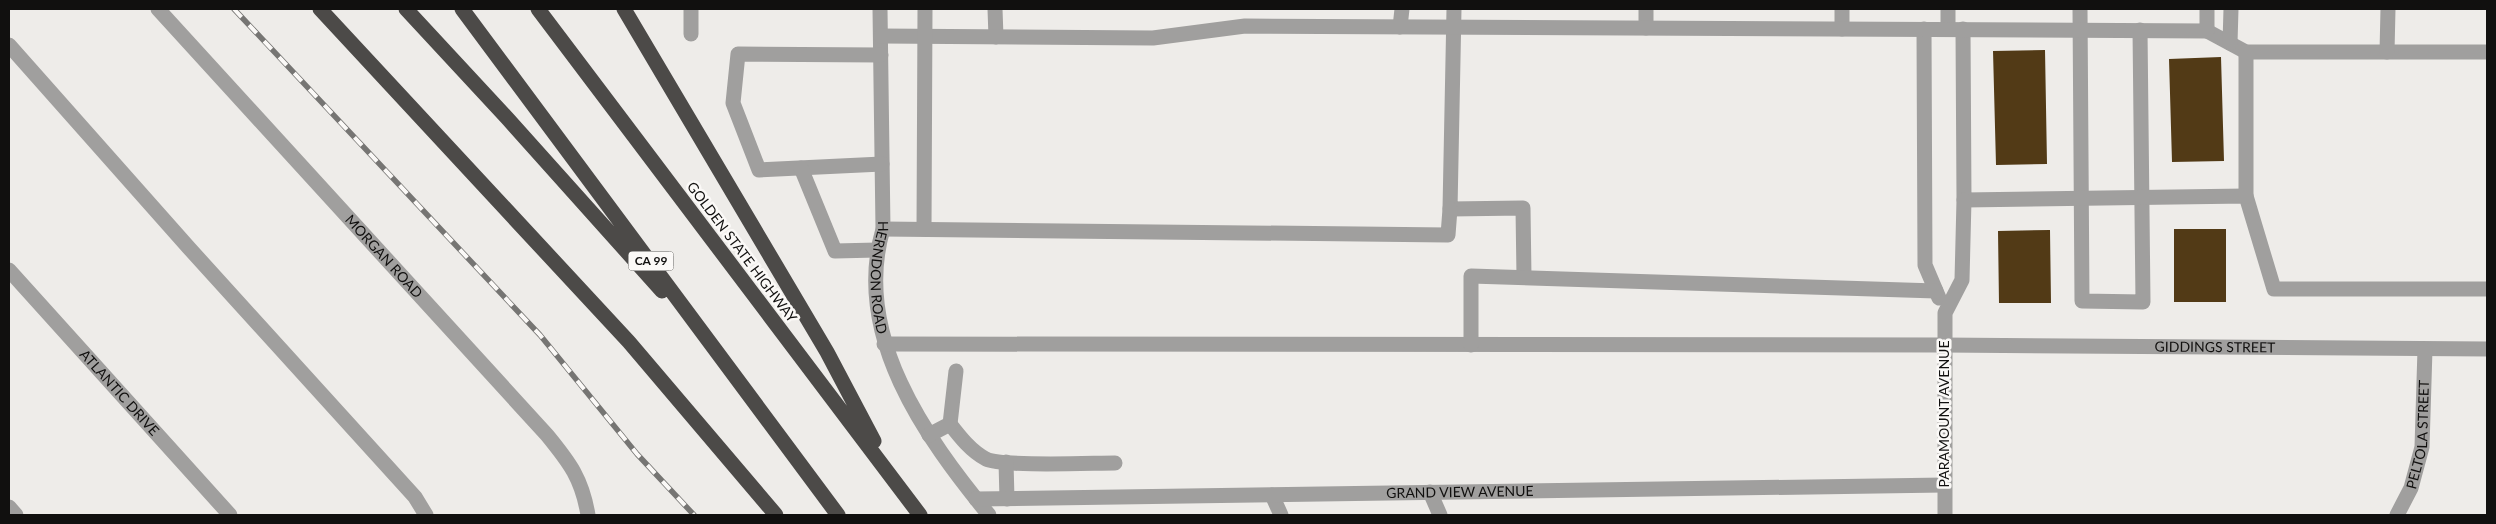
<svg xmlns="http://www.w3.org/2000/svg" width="2496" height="524" font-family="Lato,sans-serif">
  <rect width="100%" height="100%" fill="#eeece9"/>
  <path fill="#523a16" d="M2045 50 2047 164 1996 165 1993 51Z
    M2221 57 2224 161 2172 162 2169 59Z
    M2174 229H2226V302H2174Z
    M2050 230 2051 303H1999L1998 231Z"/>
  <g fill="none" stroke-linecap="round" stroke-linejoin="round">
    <g stroke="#a09f9e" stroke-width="15">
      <path id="s1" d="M158 9 547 435C570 463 582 479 588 515"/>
      <path d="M691 9V34"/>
      <path id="s2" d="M880 9 883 229C852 335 925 437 989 515"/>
      <path d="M995 9 996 37"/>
      <path d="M1454 9 1450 209 1523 208 1524 277"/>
      <path d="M1646 9V28"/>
      <path d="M2080 9 2082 301 2143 302 2140 30"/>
      <path d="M1400 27 1402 9"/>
      <path d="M1842 29V9"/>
      <path d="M1924 29 1925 265 1939 298"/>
      <path d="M1948 29V9"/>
      <path d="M1963 29 1964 200 2246 196 2274 289H2487"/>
      <path d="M2207 31 2246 52H2487"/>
      <path d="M881 36 1153 38 1245 26 2207 31V9"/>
      <path d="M2230 43 2231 9"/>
      <path d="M9 45 189 248 415 497 426 515"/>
      <path d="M2387 52 2388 9"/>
      <path d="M881 55 738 54 733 103 759 170 882 164"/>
      <path d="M801 168 835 251 877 250"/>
      <path d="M2246 196V52"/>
      <path d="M883 229 1448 235 1450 209"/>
      <path d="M924 229 925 9"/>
      <path id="s3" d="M9 270 230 515"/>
      <path id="s4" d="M884 344 1943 345 2487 349"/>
      <path d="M1471 345V276L1936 291"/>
      <path d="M950 424C960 437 971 451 986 459 1003 467 1091 463 1115 463"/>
      <path d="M929 435 950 424 956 371"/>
      <path d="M1006 462 1007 499"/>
      <path d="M1430 492 1440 515"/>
      <path d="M1272 495 1281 515"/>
      <path id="s5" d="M976 499 1944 485"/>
      <path d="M9 507 16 515"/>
      <path d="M1945 515V313L1962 280 1964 200"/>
      <path id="s6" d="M2397 515 2411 488 2422 447 2425 349"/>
    </g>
    <path stroke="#4c4a48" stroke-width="15" d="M320 9 629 342 776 515
      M406 9 508 119 662 291
      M462 9 838 515
      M538 9 920 515
      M624 9 827 352 874 441"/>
    <g stroke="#767573" stroke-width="5.5">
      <path id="rail" d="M234 9 540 335 637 454 694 515"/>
    </g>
    <use href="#rail" stroke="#fbf9f7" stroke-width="4" stroke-dasharray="11" stroke-linecap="butt"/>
  </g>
  <g text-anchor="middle" stroke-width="5" stroke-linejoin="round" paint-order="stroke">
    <rect fill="#fbf9f7" stroke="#575655" stroke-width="1" x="628.5" y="251.5" width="45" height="19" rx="4"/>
    <g font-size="12" font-weight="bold" fill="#11100f">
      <text x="651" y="265">CA 99</text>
    </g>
    <g font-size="14" fill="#11100f" stroke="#fbf9f7">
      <text transform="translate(742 252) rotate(53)" y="5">GOLDEN STATE HIGHWAY</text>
      <text dy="5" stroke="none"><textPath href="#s1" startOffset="335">MORGAN ROAD</textPath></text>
      <text dy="5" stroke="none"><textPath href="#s2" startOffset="269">HERNDON ROAD</textPath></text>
      <text dy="5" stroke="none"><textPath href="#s4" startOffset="1331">GIDDINGS STREET</textPath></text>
      <text dy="5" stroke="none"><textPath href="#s3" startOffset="165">ATLANTIC DRIVE</textPath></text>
      <text transform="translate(1944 414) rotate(-90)" y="5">PARAMOUNT AVENUE</text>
      <text dy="5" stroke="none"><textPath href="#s6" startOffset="85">PELTOLA STREET</textPath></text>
      <text dy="5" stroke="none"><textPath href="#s5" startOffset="484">GRAND VIEW AVENUE</textPath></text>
    </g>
  </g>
  <rect width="2496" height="524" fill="none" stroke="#11100f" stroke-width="20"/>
</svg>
